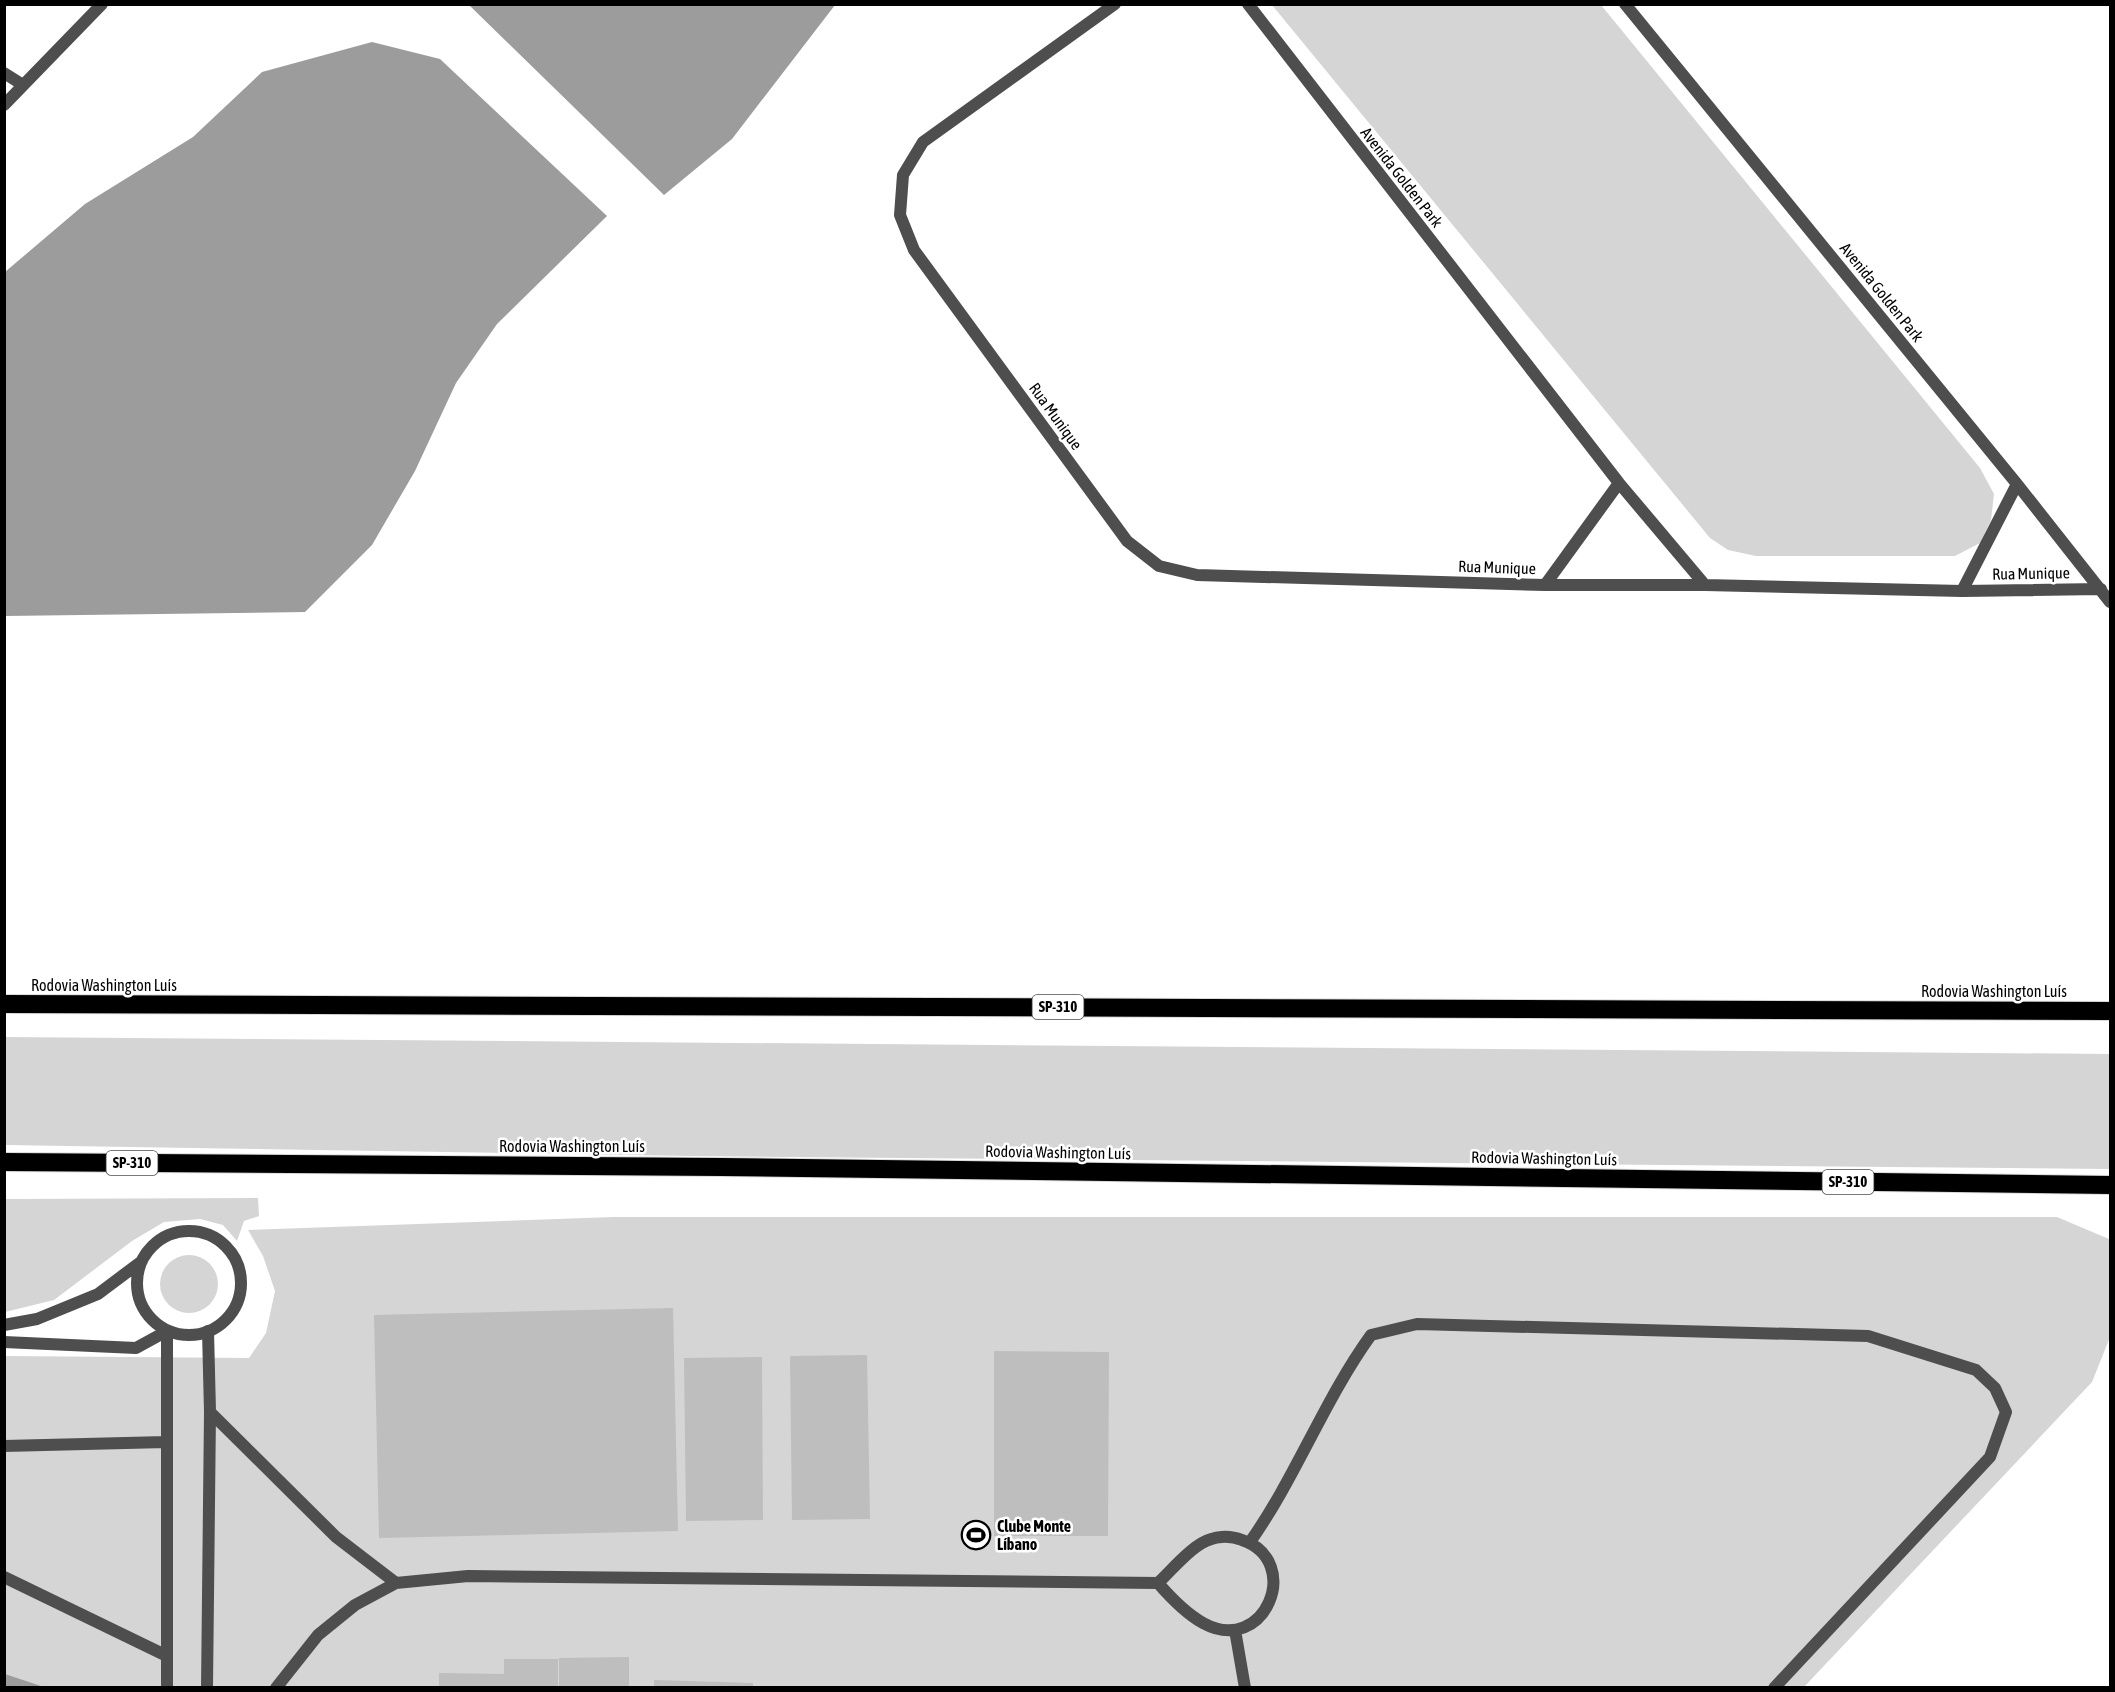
<svg xmlns="http://www.w3.org/2000/svg" width="2115" height="1692" font-family="'Asap Condensed',sans-serif">
  <rect width="100%" height="100%" fill="#fff"/>
  <path fill="#d5d5d5" d="M1272 5H1601L1980 468 1994 494 1991 520 1980 543 1955 556H1756L1728 550 1710 538Z
    M4 1037 2110 1054V1169L692 1156 5 1145Z
    M258 1198 259 1216 244 1221 237 1241 223 1225 200 1219 164 1222 132 1241 54 1300 5 1312V1199Z
    M613 1217H2057L2109 1239 2110 1243V1337L2092 1382 1804 1687H5L4 1356 249 1358 266 1333 275 1291 263 1256 248 1230Z
    M160 1284a29 29 0 1 1 58 0a29 29 0 1 1-58 0Z"/>
  <path fill="#9c9c9c" d="M469 5H835L732 139 664 195Z
    M372 42 440 59 607 216 497 324 456 383 415 471 372 545 305 612 5 616V272L85 204 193 137 262 72Z
    M5 1674 44 1687H5Z"/>
  <path fill="#bebebe" d="M673 1308 678 1531 379 1538 374 1315Z
    M994 1351 1109 1352 1108 1536H994Z
    M867 1355 870 1519 792 1520 790 1356Z
    M762 1357 763 1520 686 1521 684 1358Z
    M629 1657V1688H559V1658Z
    M504 1659H558V1688H439V1673L504 1674Z
    M654 1680 753 1683V1688H654Z"/>
  <g fill="none" stroke-linecap="round" stroke-linejoin="round">
    <g stroke="#dbdbdb" stroke-width="20">
      <path id="highway" d="M4 1004 2110 1011
        M4 1162 721 1167 2110 1185"/>
    </g>
    <path stroke="#4e4e4e" stroke-width="12" d="M210 1412 336 1537 396 1583
      M4 1446 166 1442
      M1250 1542C1296 1477 1324 1400 1371 1335L1417 1324 1868 1336 1976 1370 1995 1388 2006 1412 1990 1457 1774 1688
      M4 1577 167 1656
      M1235 1630 1245 1688
      M167 1688V1331
      M207 1688 210 1412 208 1331
      M276 1688 318 1635 355 1605 396 1583 468 1576 1158 1583C1171 1571 1186 1552 1202 1543 1214 1536 1229 1535 1242 1540 1304 1561 1265 1657 1203 1623 1185 1613 1171 1598 1158 1583"/>
    <path stroke="#4e4e4e" stroke-width="12" d="M1115 4 923 142 903 175 900 215 914 250 1127 541 1159 566 1197 575 1545 585H1705L1962 591 2101 589
      M1248 4 1619 483 1705 585
      M1625 4 2017 484 2110 602
      M4 73 23 85
      M4 105 102 4
      M1545 585 1619 483
      M1962 591 2017 484
      M137 1283a52 52 0 1 1 104 0a52 52 0 1 1-104 0Z
      M4 1325 37 1319 98 1294 142 1261
      M4 1342 136 1348 167 1331"/>
    <use href="#highway" stroke="#000" stroke-width="18"/>
  </g>
  <defs>
    <g id="stadium-ring" transform="scale(1.5)"><circle r="9.5" fill="#fff" stroke="#000" stroke-width="1.5"/><path d="M0-5a6.5 5 0 1 0 0 10a6.5 5 0 1 0 0-10ZM-3.5-1.8h7v3.6h-7Z" fill="#000"/></g>
  </defs>
  <g fill-rule="evenodd">
    <use href="#stadium-ring" x="976" y="1535"/>
  </g>
  <g text-anchor="middle" stroke-width="5" stroke-linejoin="round" paint-order="stroke">
    <g fill="#fff" stroke="#4c4c4c" stroke-width="1.5">
      <rect x="1032.5" y="995" width="51" height="24" rx="4.5"/>
      <rect x="106.5" y="1151" width="51" height="24" rx="4.5"/>
      <rect x="1822.5" y="1170" width="51" height="24" rx="4.5"/>
    </g>
    <g font-size="15" font-weight="bold" fill="#000">
      <text x="1058" y="1012">SP-310</text>
      <text x="132" y="1168">SP-310</text>
      <text x="1848" y="1187">SP-310</text>
    </g>
    <g font-size="16" fill="#000" stroke="#fff">
      <text transform="translate(1402 177) rotate(52)" y="6">Avenida Golden Park</text>
      <text transform="translate(1882 292) rotate(51)" y="6">Avenida Golden Park</text>
      <text transform="translate(1056 416) rotate(54)" y="6">Rua Munique</text>
      <text transform="translate(1497 567) rotate(2)" y="6">Rua Munique</text>
      <text transform="translate(2031 573) rotate(-1)" y="6">Rua Munique</text>
      <text x="104" y="991">Rodovia Washington Luís</text>
      <text x="1994" y="997">Rodovia Washington Luís</text>
      <text x="572" y="1152">Rodovia Washington Luís</text>
      <text transform="translate(1058 1152) rotate(1)" y="6">Rodovia Washington Luís</text>
      <text transform="translate(1544 1158) rotate(1)" y="6">Rodovia Washington Luís</text>
    </g>
    <g font-size="16" font-weight="bold" fill="#000" stroke="#fff" text-anchor="start">
      <text x="997" y="1532">Clube Monte<tspan x="997" dy="18">Líbano</tspan></text>
    </g>
  </g>
  <rect width="2115" height="1692" fill="none" stroke="#000000" stroke-width="12"/>
</svg>
